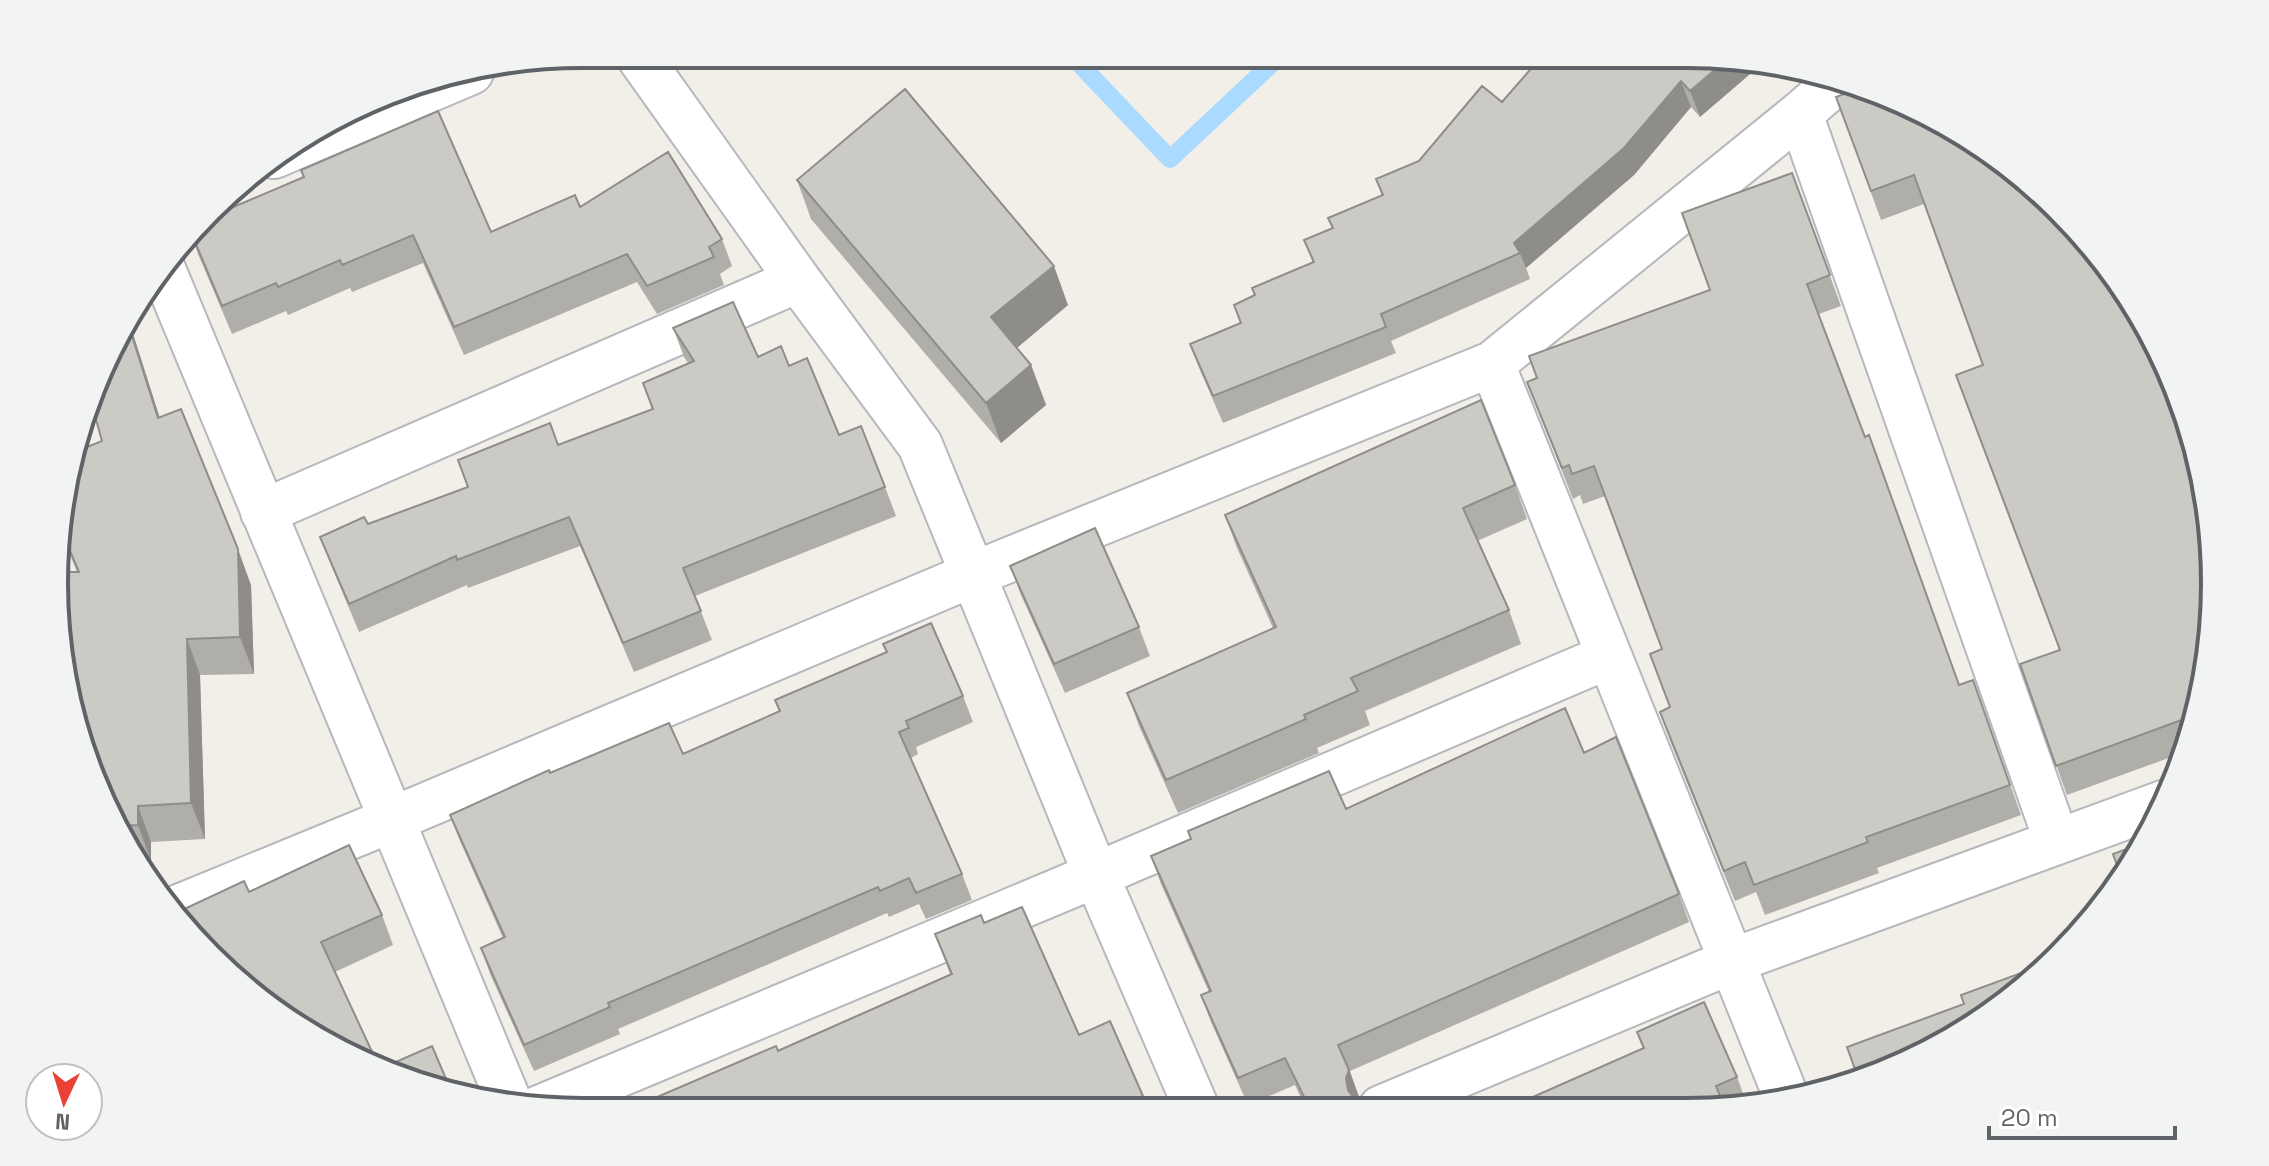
<svg xmlns="http://www.w3.org/2000/svg" width="2269" height="1166" font-family="'Space Grotesk',sans-serif">
  <rect width="100%" height="100%" fill="#f1efe8"/>
  <g fill="none" stroke-linecap="round" stroke-linejoin="round">
    <path stroke="#aadaff" stroke-width="18" d="M1070 54 1170 159 1281 55"/>
    <g stroke="#b5b8bc" stroke-width="48">
      <path id="minor" d="M637 54 798 280 920 445 1096 875 1197 1109
        M1800 114 2057 842
        M274 156 471 72
        M162 267 510 1104
        M1492 364 1787 1099
        M263 512 798 280
        M174 909 391 820 974 574 1492 364 1800 114 1840 79
        M1381 1108 1732 961 2166 802
        M537 1109 1096 875 1609 656"/>
    </g>
    <use href="#minor" stroke="#fff" stroke-width="44"/>
  </g>
  <path fill="#afaea9" d="M1720 55 1764 62 1700 117 1691 107 1634 175 1526 268 1530 279 1391 341 1396 353 1223 423 1200 370 1190 344 1240 323 1234 305 1254 295 1313 263 1304 240 1332 228 1328 218 1382 195 1376 179 1419 161 1502 102Z
    M1862 87 2214 617 2197 719 2185 752 2067 795 2020 664 2059 650 1983 365 1924 204 1881 220 1836 97Z
    M1792 173 1841 306 1819 314 1959 685 1973 680 2021 815 1877 868 1879 873 1765 915 1756 892 1735 901 1671 743 1660 712 1670 707 1662 649 1605 496 1583 504 1580 495 1573 499 1527 382 1710 290Z
    M797 180 1068 305 1017 348 1031 365 1046 405 1001 443 811 219Z
    M580 207 722 239 732 266 720 274 724 285 657 314 637 282 464 355 423 263 352 292 350 288 288 315 286 311 232 334 198 254 190 230 491 232Z
    M127 315 160 418 251 585 254 674 200 675 205 839 151 842V861L141 862 108 817 77 572 62 535 63 503 70 500 64 483V479L102 441 125 318Z
    M673 328 789 366 839 435 885 487 896 516 695 596 712 640 634 672 580 546 468 588 467 585 359 632 331 565 320 537 368 524 468 487 558 445 652 410 643 383 688 363 684 357Z
    M1515 485 1527 519 1477 541 1509 610 1521 644 1365 711 1370 725 1317 748 1319 753 1178 813 1139 726 1127 693 1273 628 1237 548 1225 515Z
    M1010 566 1139 627 1150 656 1065 693 1021 595Z
    M963 696 973 722 916 747 918 754 911 758 962 874 972 900 926 919 919 904 889 917 887 913 618 1029 620 1034 534 1071 490 974 481 948 503 938 460 841 450 815 683 754 779 712 775 700Z
    M1584 753 1679 894 1689 922 1350 1071 1359 1097 1358 1101 1367 1109H1306L1295 1085 1248 1105 1211 1022 1201 995 1209 992 1161 884 1151 856Z
    M349 845 382 915 393 945 335 972 380 1069 432 1046 453 1095 447 1094 349 1058 209 957 179 915 178 912 244 881 249 892Z
    M984 923 1079 1035 1143 1096 1148 1109 639 1111 950 974 935 934Z
    M1637 1032 1737 1077 1747 1104 1740 1107 1508 1108 1643 1049Z"/>
  <path fill="#8f8d8a" d="M1730 57 1764 62 1700 117 1690 91Z
    M1681 81 1691 107 1634 175 1526 268 1520 253 1514 243Z
    M1054 266 1068 305 1006 357 991 317Z
    M127 315 171 454 158 418 126 317Z
    M1031 365 1046 405 1001 443 986 403Z
    M238 549 251 585 254 674 240 637Z
    M187 639 200 675 205 839 191 803Z
    M138 806 151 842V861L138 825Z
    M1349 1070 1359 1097 1356 1106 1348 1090 1346 1078Z"/>
  <path fill="#cccac5" stroke="#8f8d8a" stroke-width="2" d="M1543 55H1720L1730 57 1690 91 1681 81 1624 148 1514 243 1520 253 1381 314 1386 327 1213 396 1190 344 1241 323 1234 305 1255 295 1252 288 1314 262 1304 240 1333 228 1328 218 1383 195 1376 179 1419 161 1482 86 1502 102Z
    M1862 87 1920 108 2008 163 2083 234 2144 318 2187 413 2210 514 2214 617 2198 714 2056 766 2020 664 2060 650 1956 375 1983 365 1914 175 1871 191 1836 97Z
    M905 89 1054 266 991 317 1031 365 986 403 797 180Z
    M438 111 491 232 575 195 580 207 668 152 722 239 709 247 714 257 647 286 627 254 454 327 413 235 342 265 340 260 278 287 276 283 222 306 190 230 198 222 304 177 301 170Z
    M1792 173 1830 275 1807 284 1865 437 1869 435 1959 685 1973 680 2010 785 1866 837 1868 842 1754 885 1745 862 1724 871 1660 712 1670 707 1650 654 1662 649 1594 466 1572 474 1569 465 1562 468 1527 382 1537 378 1529 356 1710 290 1682 213Z
    M733 302 758 357 781 346 789 366 807 358 839 435 861 426 885 487 683 568 701 611 623 643 569 517 457 560 456 556 349 604 320 537 364 517 368 524 468 487 458 460 550 423 558 445 653 409 643 383 694 361 673 328Z
    M126 317 158 418 181 409 238 549 240 637 187 639 191 803 138 806V825L115 826 108 817 58 652 61 572H79L62 532 63 503 71 500 64 479 75 452 102 441 92 405Z
    M1481 400 1515 485 1463 508 1509 610 1351 678 1358 691 1304 715 1306 719 1166 780 1127 693 1276 627 1225 515Z
    M1095 528 1139 627 1054 664 1010 566Z
    M931 623 963 696 906 721 909 728 899 732 962 874 916 893 909 878 880 891 878 887 608 1003 610 1007 524 1045 481 948 505 937 450 815 549 770 550 773 669 723 683 754 780 711 775 700 887 652 883 644Z
    M1565 708 1584 753 1616 737 1679 894 1338 1045 1349 1070 1346 1078 1348 1090 1355 1100 1365 1105 1367 1109H1310L1285 1058 1238 1078 1201 995 1211 991 1151 856 1191 839 1188 831 1329 771 1346 809Z
    M2143 843 2121 876 2113 854Z
    M349 845 382 915 321 942 380 1069 432 1046 453 1095 447 1094 349 1058 209 957 178 912 244 881 249 892Z
    M1022 907 1079 1035 1110 1021 1143 1096 1113 1109 639 1111 645 1108 643 1103 776 1046 778 1051 952 974 935 934 981 915 984 923Z
    M2051 962 2008 1003 1888 1072 1859 1080 1847 1047 1964 1004 1961 995Z
    M1704 1002 1737 1077 1716 1086 1725 1108H1508L1644 1048 1637 1032Z
    M1480 1098 1484 1108H1457Z"/>
  <path d="M0 0H2269V1166H0ZM583 68H1686A515 515 0 0 1 2201 583V583A515 515 0 0 1 1686 1098H583A515 515 0 0 1 68 583V583A515 515 0 0 1 583 68Z" fill="#f2f3f3" fill-rule="evenodd"/>
  <path fill="none" stroke="#5f6368" stroke-width="4" d="M583 68H1686A515 515 0 0 1 2201 583V583A515 515 0 0 1 1686 1098H583A515 515 0 0 1 68 583V583A515 515 0 0 1 583 68Z"/>
  <g transform="translate(64 1102) rotate(184)"><circle r="38" fill="#ffffff" stroke="#bfc1c3" stroke-width="2"/>
  <path d="M0-6L14 30L0 20L-14 30Z" fill="#ea4335"/>
  <text y="-12" font-size="22" font-weight="bold" text-anchor="middle" fill="#5f6368">N</text>
  </g>
  <path d="M1989 1126v12h186v-12" fill="none" stroke="#5f6368" stroke-width="4"/>
  <text x="2001" y="1126" font-size="24" fill="#5f6368" stroke="#ffffff" stroke-width="6" paint-order="stroke">20 m</text>
</svg>
